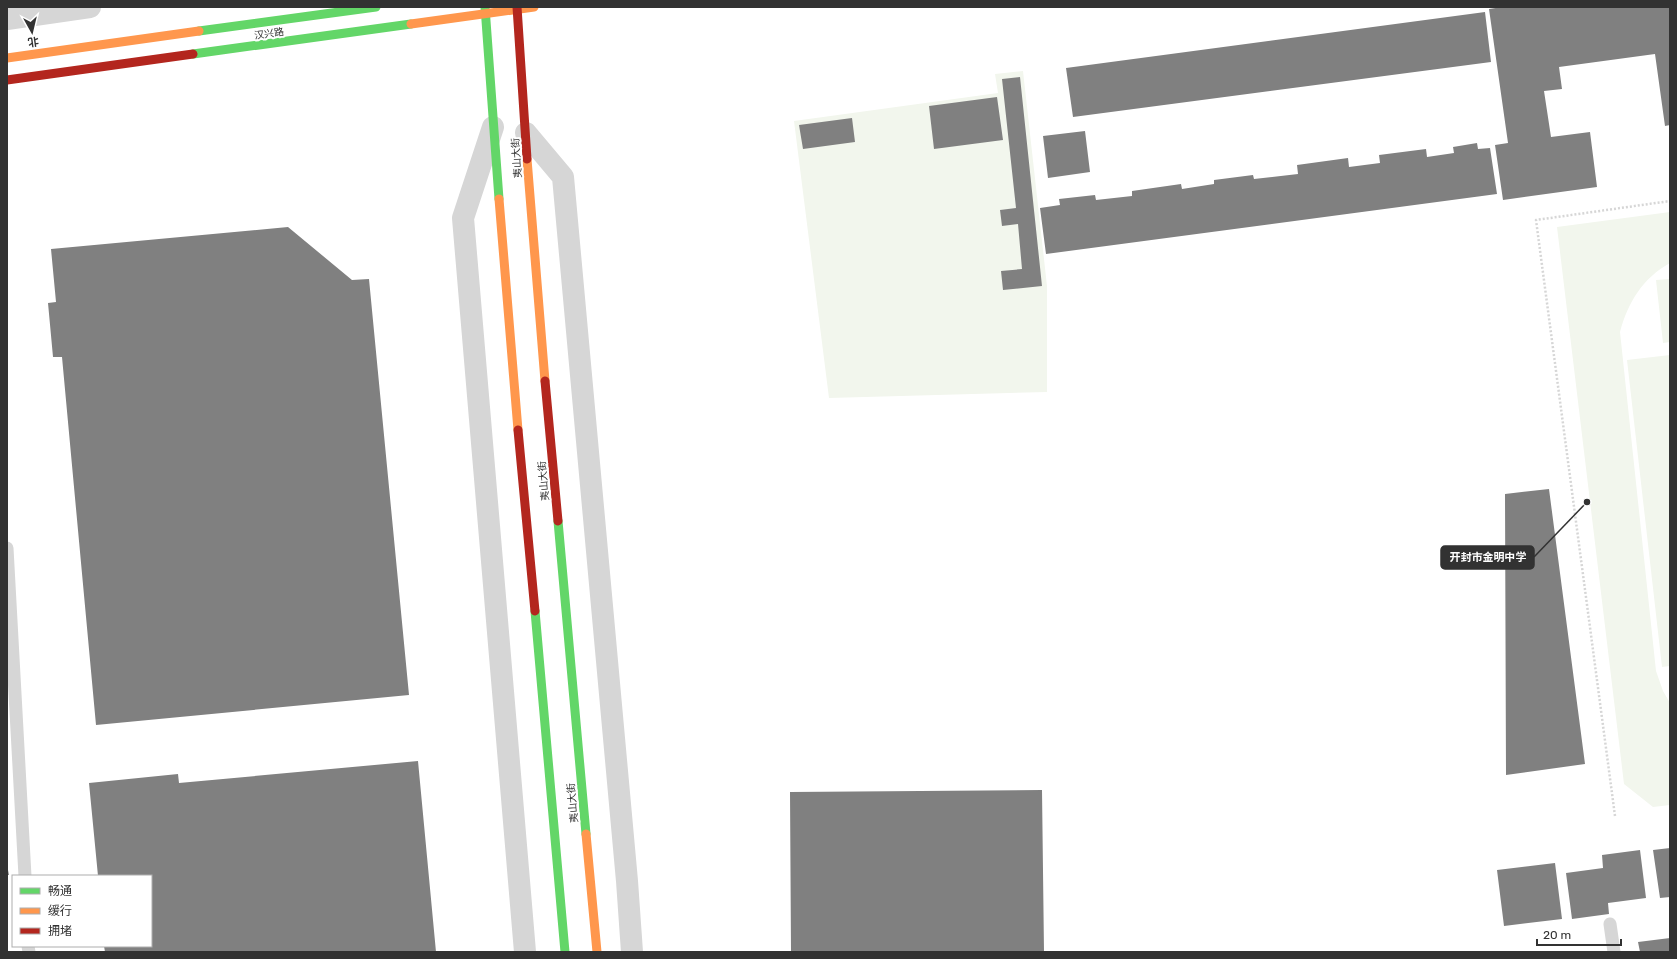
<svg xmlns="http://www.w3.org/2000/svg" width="1677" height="959" font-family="Rubik,'Noto Sans SC',sans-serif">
  <rect width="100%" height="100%" fill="#fff"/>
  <path fill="#f2f6ed" d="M1023 71 1047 286V392L829 398 794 121 998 93 995 74Z
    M1670 212V263C1643 278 1628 302 1620 332L1656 671 1663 691 1670 703V805L1653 807 1624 784 1557 227Z
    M1670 279V342L1663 343 1656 280Z
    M1670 355V666L1662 667 1627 360Z"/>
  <path fill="#808080" d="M1502 7H1670V125L1665 126 1655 54 1559 67 1562 89 1544 91 1551 137 1590 132 1597 187 1503 200 1495 145 1508 143 1489 9Z
    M1485 12 1491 62 1073 117 1066 68Z
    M1020 77 1042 286 1003 290 1001 271 1022 269 1018 224 1002 226 1000 210 1016 208 1002 79Z
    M997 97 1003 140 934 149 929 106Z
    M852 118 855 142 803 149 799 125Z
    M1085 131 1090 172 1048 178 1043 136Z
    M1477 143 1478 149 1490 148 1497 194 1046 254 1040 208 1060 205 1059 199 1095 195 1096 200 1132 196V191L1181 184 1182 189 1214 184V180L1253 175 1254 179 1298 174 1297 165 1348 158 1349 167 1380 163 1379 155 1426 149 1427 157 1454 153 1453 147Z
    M288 227 352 280 369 279 409 695 96 725 62 357H53L48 303 56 302 51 249Z
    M1549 489 1585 764 1506 775 1505 494Z
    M418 761 436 952H105L104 946H151V876H98L89 783 178 774 179 783Z
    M1042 790 1044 952H791L790 792Z
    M1670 848V897L1660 898 1653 850Z
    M1640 850 1646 898 1608 903 1609 914 1572 919 1566 873 1603 868 1602 855Z
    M1555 863 1562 919 1504 926 1497 870Z
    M7 865 9 875H7Z
    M1670 938V952H1640L1638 942Z"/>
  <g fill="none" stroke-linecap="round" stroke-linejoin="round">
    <path stroke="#d6d6d6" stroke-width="2.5" stroke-dasharray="2 2" stroke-linecap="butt" d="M1615 816 1536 220 1670 201"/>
    <path stroke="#d6d6d6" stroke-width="13" d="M7 548 25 876
      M1610 924 1614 952
      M28 946 29 952"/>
    <path stroke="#d6d6d6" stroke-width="22" d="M7 19 90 7
      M493 127 463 218 525 952
      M526 133 563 177 627 881 632 952"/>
    <path stroke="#63d668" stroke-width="9" d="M485 7 499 199
      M199 31 376 7
      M193 54 411 24
      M558 521 586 834
      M535 611 565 952"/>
    <path stroke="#ff974d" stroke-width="9" d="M411 24 534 7
      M7 58 199 31
      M527 159 545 381
      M499 199 518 430
      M586 834 597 952"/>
    <path stroke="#b3261e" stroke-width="9" d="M517 7 527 159
      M7 80 193 54
      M545 381 558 521
      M518 430 535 611"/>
  </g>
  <g text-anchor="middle" stroke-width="4" stroke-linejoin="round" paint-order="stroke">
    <g font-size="10" fill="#323232" stroke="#fff">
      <text transform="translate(269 33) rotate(-8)" y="4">汉兴路</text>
      <text transform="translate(516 158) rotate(-94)" y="4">夷山大街</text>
      <text transform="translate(543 481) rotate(-95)" y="4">夷山大街</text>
      <text transform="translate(572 803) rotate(-95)" y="4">夷山大街</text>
    </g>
  </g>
  <path fill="none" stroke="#323232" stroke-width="1.5" d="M1587 502L1534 557"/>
  <circle fill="#323232" stroke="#fff" stroke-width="1.5" cx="1587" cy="502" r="4"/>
  <rect fill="#323232" stroke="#323232" stroke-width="1.5" x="1441" y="546" width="93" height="23" rx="4"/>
  <g font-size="11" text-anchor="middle" font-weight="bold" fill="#fff">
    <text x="1488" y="561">开封市金明中学</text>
  </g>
  <rect width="1677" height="959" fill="none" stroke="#323232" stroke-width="16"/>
  <rect x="12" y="875" width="140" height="72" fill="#ffffff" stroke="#adadad"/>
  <rect x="20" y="888" width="20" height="6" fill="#63d668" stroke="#adadad"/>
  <text x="48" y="895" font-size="12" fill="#323232">畅通</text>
  <rect x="20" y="908" width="20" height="6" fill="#ff974d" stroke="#adadad"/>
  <text x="48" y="915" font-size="12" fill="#323232">缓行</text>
  <rect x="20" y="928" width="20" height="6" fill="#b3261e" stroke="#adadad"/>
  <text x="48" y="935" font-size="12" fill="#323232">拥堵</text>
  <g transform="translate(32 32) rotate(172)" stroke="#ffffff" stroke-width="3" paint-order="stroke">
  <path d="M0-3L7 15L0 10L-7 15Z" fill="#323232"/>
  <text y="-6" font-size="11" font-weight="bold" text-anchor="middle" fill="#323232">北</text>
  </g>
  <path d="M1537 939v6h84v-6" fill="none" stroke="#323232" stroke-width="2"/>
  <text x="1543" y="939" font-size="12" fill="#323232" stroke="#ffffff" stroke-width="3" paint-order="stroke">20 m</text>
</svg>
